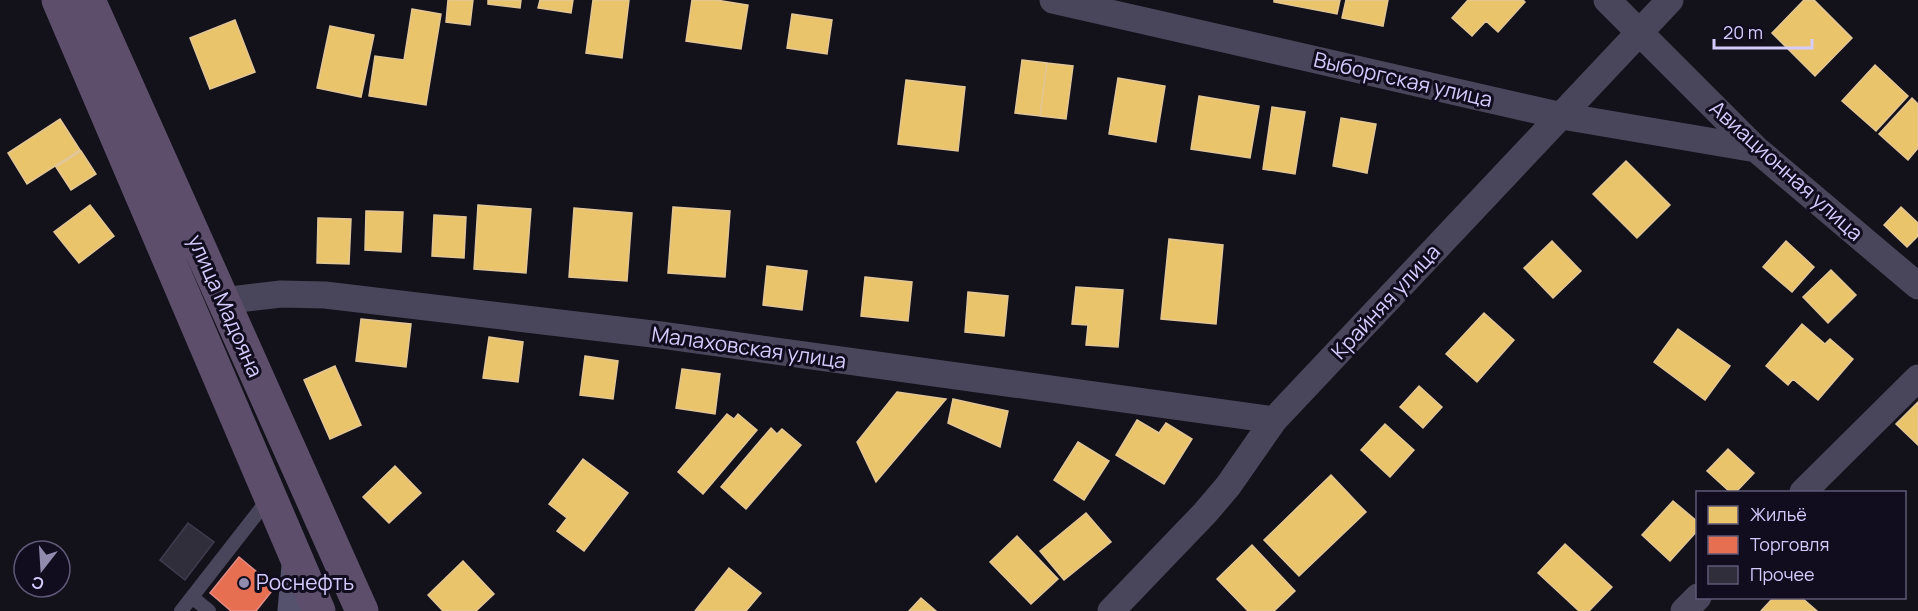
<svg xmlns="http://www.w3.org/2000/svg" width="1918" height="611" font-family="Manrope,sans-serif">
  <rect width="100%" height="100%" fill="#13111a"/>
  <path fill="#e9c46a" stroke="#e3c696" stroke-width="1.5" d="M448 0H473L470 25 446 22Z
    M488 0H521L520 8 488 4Z
    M540 0H573L571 13 538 8Z
    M593 0H629L622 58 586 53Z
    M692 0H716L748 5 741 49 686 41Z
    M1274 0H1340L1337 14 1274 2Z
    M1346 0H1388L1383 26 1342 18Z
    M1468 0H1523L1525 2 1498 32 1486 21 1472 36 1452 18Z
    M1804 0H1814L1852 38 1815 76 1772 33Z
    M412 9 441 14 426 105 369 96 375 56 404 60Z
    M792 14 832 20 827 54 787 48Z
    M235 20 255 72 210 89 190 38Z
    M330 26 374 35 361 97 317 88Z
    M1022 60 1047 63 1040 116 1015 113Z
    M1047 63 1073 66 1066 119 1040 116Z
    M1875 65 1908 96 1876 131 1842 101Z
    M1118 78 1165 86 1156 142 1109 134Z
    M906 80 965 87 958 151 898 144Z
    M1199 96 1259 106 1250 158 1191 149Z
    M1912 98 1918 104V148L1908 160 1879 134Z
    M1272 107 1305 112 1295 174 1263 169Z
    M1341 118 1376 124 1367 173 1333 166Z
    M60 119 80 150 27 184 8 153Z
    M81 151 96 174 71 190 56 167Z
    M1626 161 1670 205 1637 238 1593 194Z
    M90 205 114 236 79 263 54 232Z
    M478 205 531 209 526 273 474 269Z
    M673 207 730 211 725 277 668 273Z
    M1901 207 1918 223V236L1907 247 1884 225Z
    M574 208 632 213 627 281 569 277Z
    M366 211 403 212 401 252 365 250Z
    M434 215 466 217 464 258 432 256Z
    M318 218 351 219 349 264 317 263Z
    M1169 239 1223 245 1216 324 1161 319Z
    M1552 241 1581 271 1553 298 1524 268Z
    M1786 241 1814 267 1792 292 1763 267Z
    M767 266 807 271 802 310 763 305Z
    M1831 270 1856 295 1828 323 1803 297Z
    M865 277 912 282 908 321 861 316Z
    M1076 287 1123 290 1118 347 1086 345 1088 325 1072 324Z
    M968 292 1008 296 1004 336 965 332Z
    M1484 313 1514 340 1477 382 1446 354Z
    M361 319 411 324 406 367 356 361Z
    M1802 324 1825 344 1830 339 1853 359 1818 400 1793 379 1788 385 1766 366Z
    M1678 329 1730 366 1705 400 1654 362Z
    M489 337 523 342 518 382 483 378Z
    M585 356 618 361 613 399 580 395Z
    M335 366 361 425 330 439 304 380Z
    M682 369 720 374 715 414 676 408Z
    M1419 386 1442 407 1423 428 1400 407Z
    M897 392 946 399 876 482 857 442Z
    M953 399 1008 411 1000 447 948 423Z
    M1918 402V445L1896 424Z
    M727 414 734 419 738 414 757 430 703 494 678 472Z
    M1137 420 1159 433 1166 423 1192 439 1164 484 1116 455Z
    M1385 424 1414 450 1390 477 1361 450Z
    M771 428 777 434 782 429 801 445 746 509 721 487Z
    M1078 442 1109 461 1084 500 1054 480Z
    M1728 449 1754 473 1736 492H1730L1707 471Z
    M583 459 628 493 584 551 557 531 567 518 549 504Z
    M395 466 421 493 389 523 363 497Z
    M1331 475 1366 512 1299 576 1264 540Z
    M1673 501 1698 522V530L1670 561 1642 535Z
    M1086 513 1111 542 1064 580 1040 551Z
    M1017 536 1058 579 1031 604 990 562Z
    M1565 544 1612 587 1589 611H1579L1538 573Z
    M1252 545 1295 591 1274 611H1248L1217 579Z
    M463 561 494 594 476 611H443L428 595Z
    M729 568 761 593 746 611H695Z
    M921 598 936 611H909Z
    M1773 598H1802L1817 611H1761Z"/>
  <path fill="#e76f51" stroke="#e28b85" stroke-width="1.5" d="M239 557 275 587 256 611H231L210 593Z"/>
  <path fill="#312e3c" stroke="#403b4e" stroke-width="1.5" d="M188 523 214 542 185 580 160 560Z"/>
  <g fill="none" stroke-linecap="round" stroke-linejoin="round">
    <path stroke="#49465b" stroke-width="14" d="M192 597 209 611
      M181 611 270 497"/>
    <path stroke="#49465b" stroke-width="27" d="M1053 0 1562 116 1756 149
      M1607 0 1756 149 1918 286
      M222 301 281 294 325 295 661 335 1274 420
      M1803 492 1918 378
      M1111 611 1205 513 1228 486 1274 420 1670 0
      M1684 611 1698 597"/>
    <path stroke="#55526e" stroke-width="33" d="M294 611 298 566"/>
    <path stroke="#5d4f6c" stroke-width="33" d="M58 0 319 611
      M89 0 362 611"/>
  </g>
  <circle fill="#918bae" stroke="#110d1e" stroke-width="2" cx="244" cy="583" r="6"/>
  <g text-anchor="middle" stroke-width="6" stroke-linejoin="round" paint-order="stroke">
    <g font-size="21" fill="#d5ccfd" stroke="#110d1e">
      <text transform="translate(1403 80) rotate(13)" y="7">Выборгская улица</text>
      <text transform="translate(1786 171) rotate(42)" y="7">Авиационная улица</text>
      <text transform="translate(1386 302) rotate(-47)" y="7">Крайняя улица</text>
      <text transform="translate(225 306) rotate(66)" y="7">улица Мадояна</text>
      <text transform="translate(749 348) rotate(8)" y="7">Малаховская улица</text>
    </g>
    <g font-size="21" fill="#d5ccfd" stroke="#110d1e" text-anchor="start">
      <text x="256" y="590">Роснефть</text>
    </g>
  </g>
  <rect x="1696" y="491" width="210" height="108" fill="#110d1e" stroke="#5f5977" stroke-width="1.5"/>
  <rect x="1708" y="506" width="30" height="18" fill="#e9c46a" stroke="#5f5977" stroke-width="1.5"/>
  <text x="1750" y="521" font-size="18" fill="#d5ccfd">Жильё</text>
  <rect x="1708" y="536" width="30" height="18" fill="#e76f51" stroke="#5f5977" stroke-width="1.5"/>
  <text x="1750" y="551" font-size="18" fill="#d5ccfd">Торговля</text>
  <rect x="1708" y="566" width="30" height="18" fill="#312e3c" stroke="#5f5977" stroke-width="1.5"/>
  <text x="1750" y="581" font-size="18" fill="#d5ccfd">Прочее</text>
  <g transform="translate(42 569) rotate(197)"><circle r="28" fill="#110d1e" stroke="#5f5977" stroke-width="1.5"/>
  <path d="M0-4.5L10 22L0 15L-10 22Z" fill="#918bae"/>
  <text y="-9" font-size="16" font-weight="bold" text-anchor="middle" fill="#d5ccfd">С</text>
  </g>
  <path d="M1714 39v9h98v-9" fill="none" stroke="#d5ccfd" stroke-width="3"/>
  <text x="1723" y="39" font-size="18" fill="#d5ccfd" stroke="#110d1e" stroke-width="4.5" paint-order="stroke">20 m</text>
</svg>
